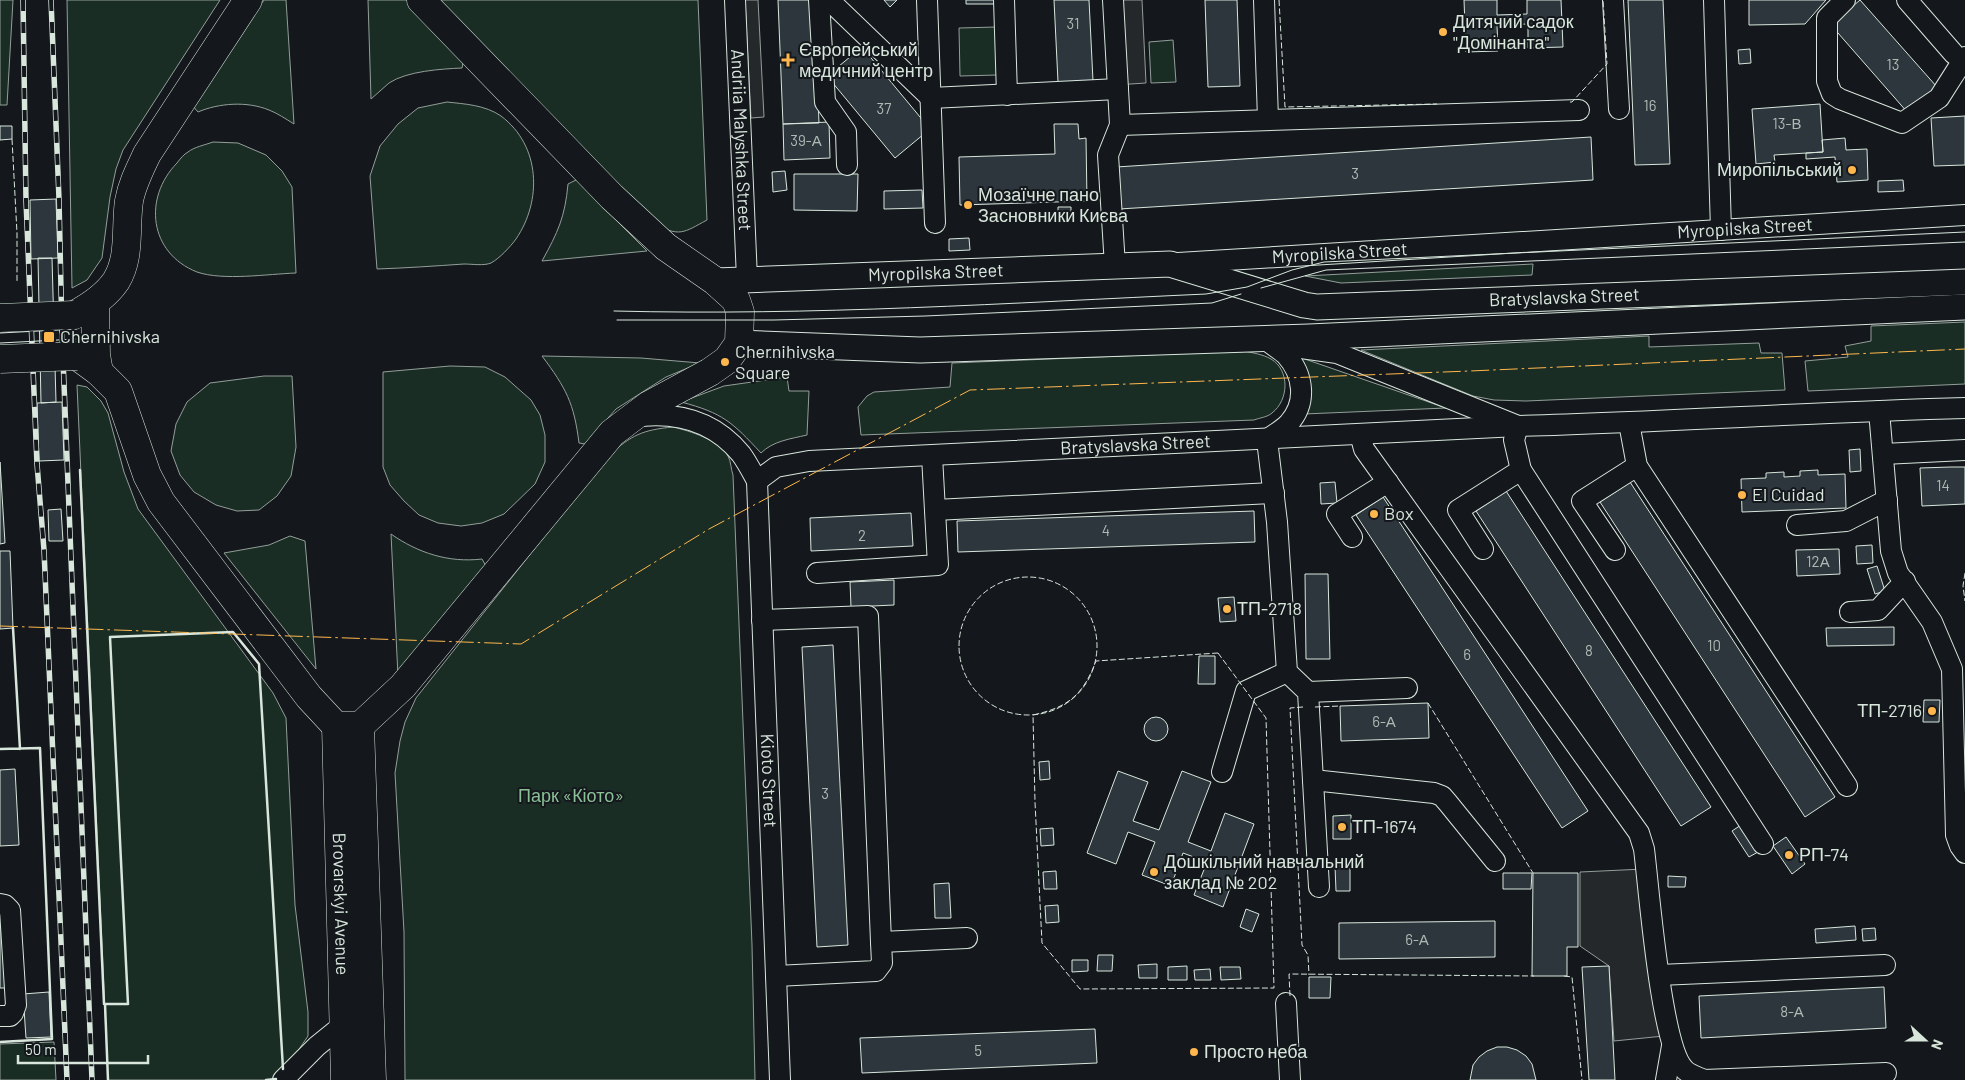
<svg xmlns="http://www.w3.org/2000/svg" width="1965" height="1080" font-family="Barlow,sans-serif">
  <rect width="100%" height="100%" fill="#14181c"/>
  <path fill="#1a2d24" stroke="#939e99" d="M0 0H13L7 105H0Z
    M67 0H220L123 150 116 169 110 197 102 258 87 280 72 288Z
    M264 0H286L294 124C286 119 277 113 269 110 247 101 219 103 198 112L192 105Z
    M368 0H409L464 58 462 68C441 69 407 71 389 83 383 88 377 94 371 99Z
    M437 0H698L707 220C683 233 680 237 654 224Z
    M996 27 997 75 960 76 959 28Z
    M1173 40 1176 82 1151 83 1149 42Z
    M447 102C465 104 485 105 501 116 541 146 542 201 516 239 510 247 500 258 491 263 484 266 472 264 464 264 435 266 406 268 377 269L370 176 380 146 398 124 418 108Z
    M213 142 238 143 266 155 282 171 292 187 296 273C268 274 223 281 197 272 149 253 143 198 177 163 180 159 184 154 188 152 194 147 205 145 213 142Z
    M576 180 647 251 542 261C558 232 565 217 568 184Z
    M1533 264 1532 275 1341 283 1305 276Z
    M1965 322V384L1808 391 1805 361 1848 357 1845 346 1871 341V326Z
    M1649 336V347L1759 343 1761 353H1782L1785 390 1526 401 1494 400 1473 396 1361 350Z
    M1244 351C1253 353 1262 354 1271 359 1290 370 1289 400 1272 413 1268 417 1259 418 1254 420L861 435 858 407 867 396 874 392 950 387 952 363Z
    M542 356 641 358 700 363 666 377 616 409 585 444 579 443C574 403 566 388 542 356Z
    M1299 357 1446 408 1304 414Z
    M450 366 485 367 505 377 531 400 540 415 545 435V462L535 484 504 514 482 523 461 526 438 523 419 515 404 501 390 485 383 467V372Z
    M264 376H292L296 447 291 476 277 496 259 510 237 511 216 505 194 492 180 475 171 451 176 424 187 402 210 383Z
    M787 377 789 391H809L807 435C790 439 773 441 761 453 732 422 723 413 681 402L724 386Z
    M77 385 87 387 101 401 108 413 124 472 138 509 273 693 286 718 295 905 308 1012V1036L283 1073 275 1080H108Z
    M673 427C690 431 719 440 728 456 731 461 731 470 733 475L752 945 755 1080H405L404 932 395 773 400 741 405 722 416 698 609 455C632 435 642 430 673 427Z
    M391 534C418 553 449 563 482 559L487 568 398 676Z
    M290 536 305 541 316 669 224 553 269 545Z
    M54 1042 56 1080H0V1044Z"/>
  <path fill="#24282b" stroke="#939e99" d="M745 0H758L764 117 751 118Z
    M1111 0H1142L1146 83 1115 85Z
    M1644 869 1664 1036 1614 1041 1609 966 1580 946V872Z"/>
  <path fill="#2c363c" stroke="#d8e6dc" d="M778 0H814L819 123 783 124Z
    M884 0H897L890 7Z
    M966 0H994V4H966Z
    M1054 0H1089L1093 81 1058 82Z
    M1205 0H1237L1240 86 1208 87Z
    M1464 0H1497V15L1527 14V0H1561L1563 47 1528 48V24L1497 25 1498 51 1466 52Z
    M1628 0H1663L1670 164 1635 165Z
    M1749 0H1826L1805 24 1749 25Z
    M1860 0 1937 87 1908 113 1831 25Z
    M862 47 930 129 895 158 827 76Z
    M1750 49 1751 63 1739 64 1738 50Z
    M1820 104 1823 152 1774 155 1775 162 1756 164 1752 109Z
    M1965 116V165L1934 166 1931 118Z
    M829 122 830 158 784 160 783 124Z
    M1054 124H1078L1079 139 1086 138 1087 201 960 205 959 157 1055 154Z
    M0 126H12V139L0 140Z
    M1591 137 1593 180 1119 209 1116 167Z
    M1845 138 1846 150 1867 149 1868 180 1837 182 1835 157 1806 159V153L1823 152 1822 140Z
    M785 171 787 190 773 192 772 172Z
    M794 174H858L857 211 794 210Z
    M1903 180 1904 191 1878 192V181Z
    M922 190 923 208 884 209V191Z
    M56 199 58 258 31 259 30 200Z
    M1058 207H1071V220L1058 221Z
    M969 238 970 250 949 251V239Z
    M38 258H52L56 402 41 403Z
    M62 402 64 460 39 461 37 403Z
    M1860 449 1861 471 1850 472 1849 450Z
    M0 462 5 543 0 544Z
    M1951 467H1965V504L1922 506 1920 468Z
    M1818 470V475L1845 474 1846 508 1742 512 1741 479 1766 478V473L1784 472V477L1800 476V471Z
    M1335 482 1337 503 1321 504 1320 483Z
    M1630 482 1835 797 1805 817 1600 502Z
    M1506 491 1711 807 1681 826 1476 511Z
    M1383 497 1588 811 1562 828 1356 515Z
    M61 509 63 541H49L48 510Z
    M1254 511 1255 542 958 552 957 521Z
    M911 513 913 546 811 551 810 518Z
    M1872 545 1873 563 1857 564 1856 546Z
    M1839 549 1840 574 1797 576 1796 550Z
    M0 551H10L13 628 0 629Z
    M1877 566 1885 591 1875 594 1867 569Z
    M1305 574H1328L1330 659H1306Z
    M894 580V605L851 607 850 582Z
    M1234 597 1236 621 1220 622 1218 598Z
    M1894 627V645L1827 646 1826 628Z
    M833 645 848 945 817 947 802 647Z
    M1199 656H1215V684H1198Z
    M1924 700H1940L1939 722H1923Z
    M1428 703 1429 738 1341 741 1340 706Z
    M1144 729a12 12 0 1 1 24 0a12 12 0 1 1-24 0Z
    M1049 761 1050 779 1040 780 1039 762Z
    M15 769 19 845 0 846V770Z
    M1118 771 1148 782 1133 821 1159 830 1182 771 1211 782 1188 842 1211 851 1225 813 1254 824 1223 907 1194 895 1207 862 1183 853 1171 886 1142 875 1155 842 1128 832 1116 864 1087 853Z
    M1351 815V839H1333V816Z
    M1741 825 1758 852 1749 857 1732 831Z
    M1053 828 1054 845 1041 846 1040 829Z
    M1786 837 1805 864 1792 874 1773 846Z
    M1335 866H1350V891H1336Z
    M1056 871 1057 889H1044L1043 872Z
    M1503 873H1532L1531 889H1503Z
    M1533 873H1578V947H1567V976H1532Z
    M1668 876 1686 877 1685 887H1668Z
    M949 883 951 918H935L934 884Z
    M1058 905 1059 922 1046 923 1045 906Z
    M0 909 9 988H0Z
    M1246 909 1259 914 1252 932 1240 927Z
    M1495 921V957L1339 959V923Z
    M1855 926 1856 940 1816 943 1815 929Z
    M1875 928 1876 940 1863 941 1862 929Z
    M1098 955H1113L1112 971H1097Z
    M1072 960H1088V971L1072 972Z
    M1157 964V978H1139L1138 965Z
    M1187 966V980H1168V967Z
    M1609 966 1615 1080H1589L1582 967Z
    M1220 967H1240L1241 979 1221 980Z
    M1210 969 1211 980H1195L1194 970Z
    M1309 977H1331L1330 998H1309Z
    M1884 987 1886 1028 1701 1038 1699 996Z
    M49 992 51 1037 26 1038 23 994Z
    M1095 1029 1097 1063 862 1073 860 1038Z
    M1497 1047H1507L1517 1050 1526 1056 1532 1064 1536 1080H1470L1473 1065 1479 1057 1487 1051Z"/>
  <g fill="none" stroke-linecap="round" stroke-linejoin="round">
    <g stroke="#d8e6dc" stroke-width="22">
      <g id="minor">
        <path id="s1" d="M735 0 747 279"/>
        <path d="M819 0 825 102 846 132 847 165"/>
        <path d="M829 0 931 98 1118 89"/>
        <path d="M927 0 935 223"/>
        <path d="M1004 0 1007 95"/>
        <path d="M1113 0 1120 125 1108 155 1115 266"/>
        <path d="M1264 0 1268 119"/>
        <path d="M1613 0 1619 109"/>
        <path d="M1714 0 1721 230"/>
        <path d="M1845 0 1827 18V81L1832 94 1840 99 1902 123 1939 98 1965 57"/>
        <path d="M1907 0 1954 54"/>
        <path d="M1120 125 1579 110"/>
        <path id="s2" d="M1178 263 1965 215"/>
        <path d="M1287 346 1337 353 1518 426 1514 440 1521 470 1763 844"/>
        <path d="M1879 411 1891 551 1898 573 1932 622 1952 669 1956 835 1960 846 1965 853"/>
        <path id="s3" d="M633 417C675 411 713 420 741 454 747 462 752 472 757 481L780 1080"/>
        <path d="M1629 423 1637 466 1847 786"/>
        <path d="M1360 434 1364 449 1639 833 1644 849C1649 889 1661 1046 1684 1069 1688 1074 1698 1077 1704 1080L1886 1073"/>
        <path d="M1267 440 1277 522 1287 672 1308 692 1319 887"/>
        <path d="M1267 440C1274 434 1283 430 1289 423 1307 403 1304 375 1286 355 1281 350 1275 347 1270 343"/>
        <path d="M1883 454 1965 450"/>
        <path id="s4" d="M757 481 776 467 809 461 1518 426C1667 422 1816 412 1965 408"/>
        <path d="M935 510 1274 493"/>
        <path d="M1797 525 1846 521 1887 500"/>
        <path d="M1352 537 1337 514 1388 482"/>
        <path d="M1483 549 1458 510 1521 470"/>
        <path d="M1615 550 1582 501 1637 466"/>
        <path d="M817 573 938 565 932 456"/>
        <path d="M1850 612 1878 610 1905 581"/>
        <path d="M762 620 868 616 881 942 882 963 876 971 776 976"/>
        <path d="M1308 692 1407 688"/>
        <path d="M1222 772 1246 691 1287 672"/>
        <path d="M1313 780 1434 793 1442 796 1448 803 1495 861"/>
        <path d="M0 904 5 905 10 910 16 1005 13 1013 10 1016H0"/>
        <path d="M881 942 967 938"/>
        <path d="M1659 975 1885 965"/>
        <path d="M1286 1003 1290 1080"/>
        <path d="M283 1080 317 1046 343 1025"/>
        <path d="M1666 1080 1672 1046"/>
      </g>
    </g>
    <g stroke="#d8e6dc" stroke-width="27">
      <g id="major">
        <path id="s5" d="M715 281 1170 264 1304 305 1317 307 1965 282"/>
        <path d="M739 343 920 350 1309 337 1965 307"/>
      </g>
    </g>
    <g stroke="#d8e6dc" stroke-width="29">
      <g id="highway">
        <path d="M95 303 96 355 99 372"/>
        <path d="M74 315C89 307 106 296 116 281 131 257 125 227 129 201 132 184 140 169 147 154L248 0"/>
        <path d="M77 356 99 372 118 391 147 475 161 502 309 697 336 726H360L403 686 612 433 649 405 710 372 727 360 739 343 740 312 736 300 715 281 666 247 612 197 421 0"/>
        <path id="s6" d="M336 726 345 1080"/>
        <path d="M360 726 372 1080"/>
      </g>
    </g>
    <use href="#minor" stroke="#14181c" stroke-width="20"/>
    <use href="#major" stroke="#14181c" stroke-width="25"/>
    <use href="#highway" stroke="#14181c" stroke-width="28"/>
    <path stroke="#d8e6dc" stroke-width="1" d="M1261 288 1326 270 1965 242
      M614 311C812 316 1009 303 1206 294L1247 287 1292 270 1324 262 1965 232
      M617 320H774L925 316 1212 303 1241 294
      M0 333 77 329
      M0 343 77 339"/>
    <g stroke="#d8e6dc" stroke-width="5.5">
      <path id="rail" d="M23 0 26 201 37 464 44 550 67 1080
        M51 0 59 199 62 334 92 1080"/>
    </g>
    <use href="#rail" stroke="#14181c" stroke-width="4" stroke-dasharray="11" stroke-linecap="butt"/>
    <g stroke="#d8e6dc" stroke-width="29" stroke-linecap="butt">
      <path id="highway-bridge" d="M0 318 74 315
        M0 359 77 356"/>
    </g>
    <use href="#highway-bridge" stroke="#14181c" stroke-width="28"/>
    <path stroke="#d8e6dc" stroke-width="1" stroke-dasharray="6 2.5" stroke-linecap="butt" d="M1279 0 1285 107 1437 104
      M1570 102H1572L1607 64 1603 0
      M12 139 17 233V283
      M1965 573 1963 586 1965 601
      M959 646a69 69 0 1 1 138 0a69 69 0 1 1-138 0Z
      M1218 653 1266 718 1274 988 1080 989 1042 943 1035 802 1033 715C1069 707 1083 695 1096 661Z
      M1428 703 1533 873
      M1303 707 1290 708 1302 945 1308 955 1309 975
      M1315 707 1340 706
      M1564 976 1572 977 1582 1080
      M1290 996 1289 974 1534 976"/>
    <path stroke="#d8e6dc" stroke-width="2.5" d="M80 470 104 1004
      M13 628 20 749
      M0 749 40 748 52 1039 0 1042
      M108 1080 105 1004H128L110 637 233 632 259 664 283 1069
      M266 1080 276 1079"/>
    <path stroke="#ffb74d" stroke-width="1" stroke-dasharray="18 4 2.5 4" stroke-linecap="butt" d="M0 626 521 644 709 529 970 390 1470 371 1965 349"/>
  </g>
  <g fill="#ffb74d" stroke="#14181c" stroke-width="2">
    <circle cx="1443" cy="32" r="5"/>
    <path d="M785.5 52.5h5v5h5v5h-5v5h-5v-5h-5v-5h5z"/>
    <circle cx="1852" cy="170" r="5"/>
    <circle cx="968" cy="205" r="5"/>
    <rect x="43" y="331" width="12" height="12" rx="2.5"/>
    <circle cx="725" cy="362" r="5"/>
    <circle cx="1742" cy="495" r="5"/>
    <circle cx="1374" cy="514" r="5"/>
    <circle cx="1227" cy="609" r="5"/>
    <circle cx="1932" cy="711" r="5"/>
    <circle cx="1342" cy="827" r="5"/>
    <circle cx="1789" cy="855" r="5"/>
    <circle cx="1154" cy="872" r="5"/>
    <circle cx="1194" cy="1052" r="5"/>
  </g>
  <g text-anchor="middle" stroke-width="4" stroke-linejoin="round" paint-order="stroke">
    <g font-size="15" fill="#adbab4">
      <text x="1073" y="29">31</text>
      <text x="1893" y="70">13</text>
      <text x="1650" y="111">16</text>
      <text x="884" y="114">37</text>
      <text x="1787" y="129">13-В</text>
      <text x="806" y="146">39-А</text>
      <text x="1355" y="179">3</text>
      <text x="1943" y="491">14</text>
      <text x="1106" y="536">4</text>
      <text x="862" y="541">2</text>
      <text x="1818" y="567">12А</text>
      <text x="1714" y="651">10</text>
      <text x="1589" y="656">8</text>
      <text x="1467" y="660">6</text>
      <text x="1384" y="727">6-А</text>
      <text x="825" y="799">3</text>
      <text x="1417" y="945">6-А</text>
      <text x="1792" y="1017">8-А</text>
      <text x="978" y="1056">5</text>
    </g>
    <g font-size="18" fill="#d8e6dc" stroke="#14181c" text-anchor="start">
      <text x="1453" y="28">Дитячий садок<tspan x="1453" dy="21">"Домінанта"</tspan></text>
      <text x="799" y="56">Європейський<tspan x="799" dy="21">медичний центр</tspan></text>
      <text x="1842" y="176" text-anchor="end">Миропільський</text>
      <text x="978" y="201">Мозаїчне пано<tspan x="978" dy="21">Засновники Києва</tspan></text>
      <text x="60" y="343">Chernihivska</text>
      <text x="735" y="358">Chernihivska<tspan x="735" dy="21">Square</tspan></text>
      <text x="1752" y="501">El Cuidad</text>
      <text x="1384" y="520">Box</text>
      <text x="1237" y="615">ТП-2718</text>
      <text x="1922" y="717" text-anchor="end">ТП-2716</text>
      <text x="1352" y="833">ТП-1674</text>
      <text x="1799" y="861">РП-74</text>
      <text x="1164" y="868">Дошкільний навчальний<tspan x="1164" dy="21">заклад № 202</tspan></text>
      <text x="1204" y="1058">Просто неба</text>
    </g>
    <g font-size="18" fill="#d8e6dc" stroke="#14181c">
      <text dy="6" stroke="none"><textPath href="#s1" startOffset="140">Andriia Malyshka Street</textPath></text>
      <text dy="6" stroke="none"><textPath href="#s2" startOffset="568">Myropilska Street</textPath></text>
      <text dy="6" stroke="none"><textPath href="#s2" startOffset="162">Myropilska Street</textPath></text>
      <text dy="6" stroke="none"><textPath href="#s5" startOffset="221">Myropilska Street</textPath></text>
      <text dy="6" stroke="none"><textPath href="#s5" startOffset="856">Bratyslavska Street</textPath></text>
      <text dy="6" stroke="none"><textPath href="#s4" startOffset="384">Bratyslavska Street</textPath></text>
      <text dy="6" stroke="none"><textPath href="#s3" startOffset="451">Kioto Street</textPath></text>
      <text dy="6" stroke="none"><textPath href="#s6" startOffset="178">Brovarskyi Avenue</textPath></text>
    </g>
    <g font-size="18" fill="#8ac095" stroke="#14181c">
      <text x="571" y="802">Парк «Кіото»</text>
    </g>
  </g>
  <g transform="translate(1925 1040) rotate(111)" stroke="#14181c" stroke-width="4" paint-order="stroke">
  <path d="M0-4L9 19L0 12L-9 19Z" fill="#d8e6dc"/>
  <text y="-8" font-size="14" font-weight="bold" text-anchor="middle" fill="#d8e6dc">N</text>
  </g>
  <path d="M18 1055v8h130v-8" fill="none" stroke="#d8e6dc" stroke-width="2.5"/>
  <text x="25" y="1055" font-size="15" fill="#d8e6dc" stroke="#14181c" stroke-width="4" paint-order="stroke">50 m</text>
</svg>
